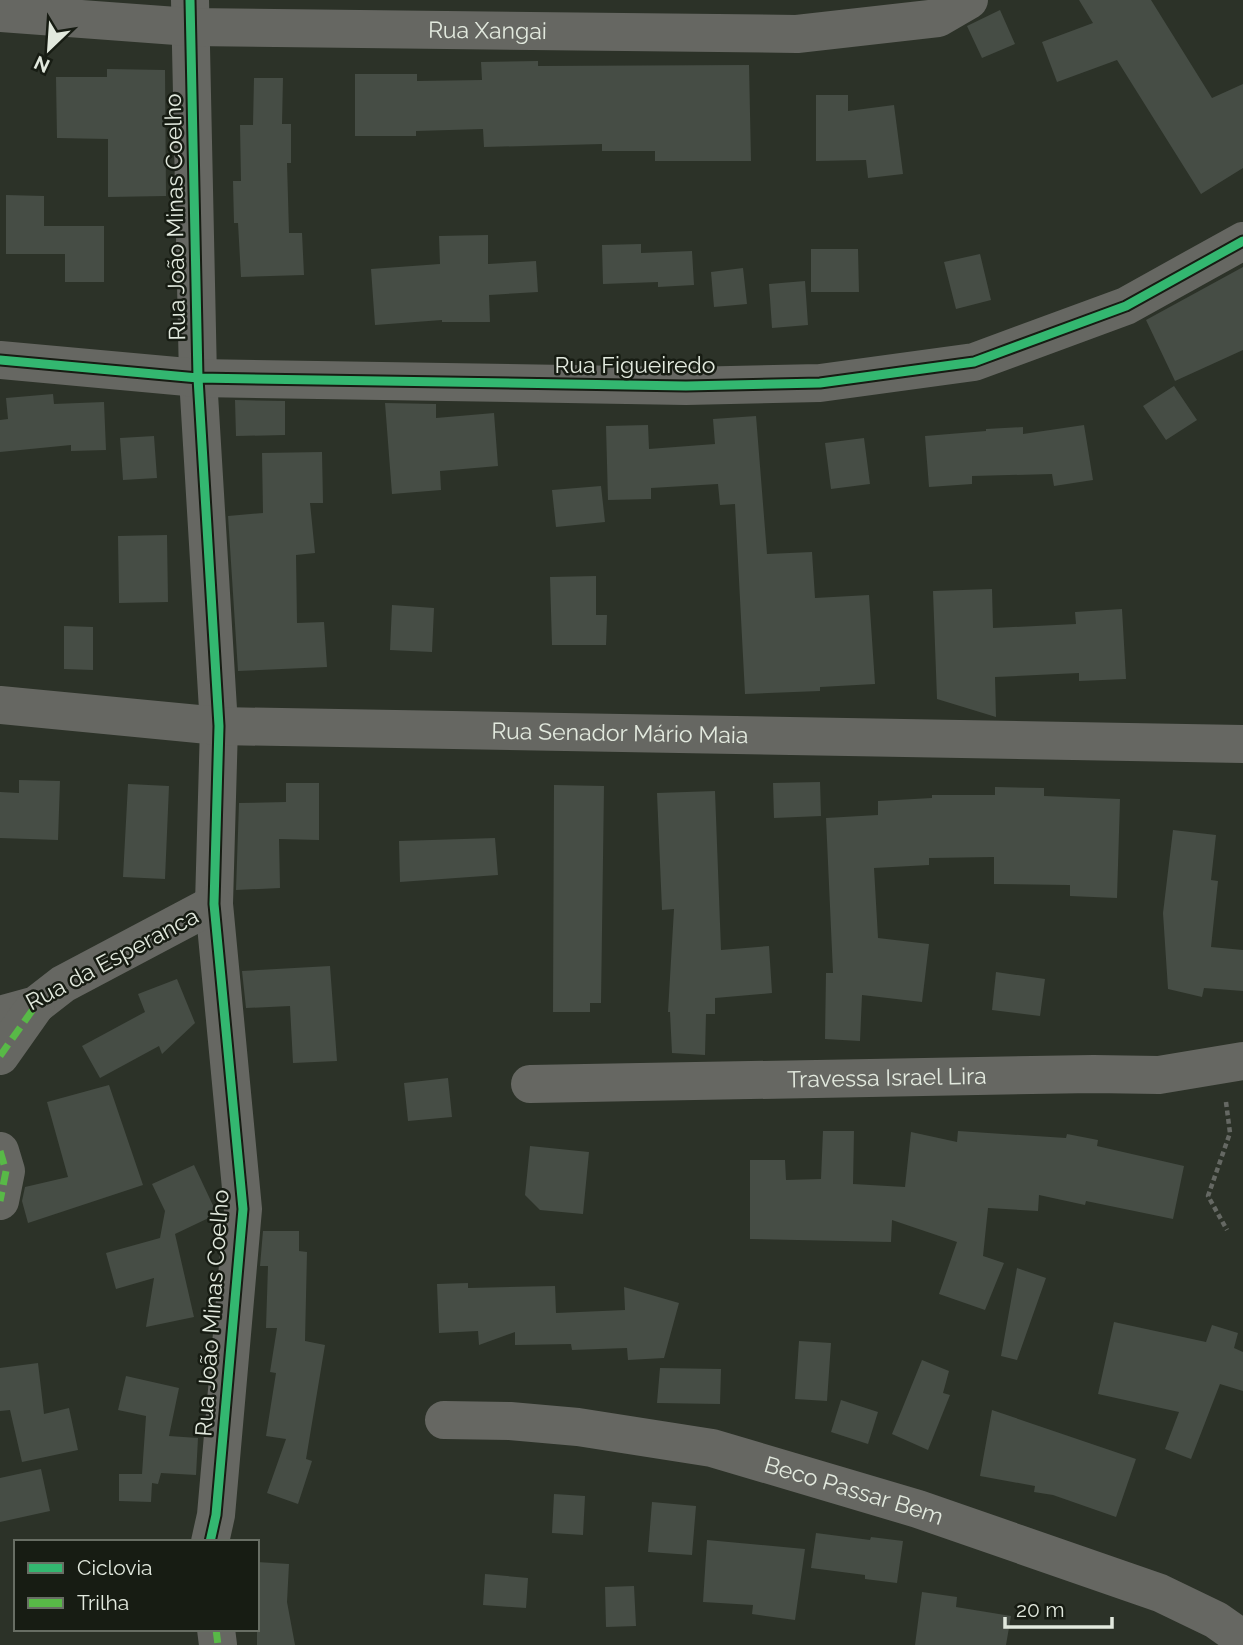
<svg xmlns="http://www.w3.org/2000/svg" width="1243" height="1645" font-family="Raleway,sans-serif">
  <rect width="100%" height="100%" fill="#2c3228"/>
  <path fill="#464d45" d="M1079 0H1151L1212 98 1243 84V168L1201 194 1117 60 1057 82 1042 42 1093 23Z
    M1000 10 1015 44 982 58 967 26Z
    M538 61V66L749 65 751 161H655V151H602V144L484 147 483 129 416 131V136H355V74H417V81L482 80 481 62Z
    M107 69 165 70 166 196 108 197V139L57 138 56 77H107Z
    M254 78H283L282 124H291V163H287L289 233H302L304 275 241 277 238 223H234L233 181H241L240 125H253Z
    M816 95H848V111L894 105 903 174 868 178 866 160 816 161Z
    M6 195 44 196V226H104V282H65V254H6Z
    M488 235V264L536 261 538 292 489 295 490 322H442V320L375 325 371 269 440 264 439 236Z
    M641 244V253L692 251 694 285 658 287V282L603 284 602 245Z
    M811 249H858L859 292H811Z
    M980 254 991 300 956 309 944 262Z
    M1243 267V350L1175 381 1146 320Z
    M743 268 747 304 714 307 711 272Z
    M805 281 808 325 772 328 769 284Z
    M1174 386 1197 420 1166 440 1143 406Z
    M53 394 54 404 104 402 106 450 71 451V445L0 452V420L8 419 6 398Z
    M235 400 285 401V435L236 436Z
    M385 403 436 404V418L494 413 498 466 440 471 441 490 392 494Z
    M756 416 767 554 812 552 815 598 869 595 875 684 820 687V691L745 694 735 504 720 505 718 484 651 488V499L608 500 606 426 648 425 649 449 715 444 713 419Z
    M1084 425 1093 480 1054 486 1052 474 972 476V484L929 487 925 436 986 431V429L1023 427V434Z
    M154 436 157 478 123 480 120 438Z
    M864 438 870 484 831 489 825 443Z
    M322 452 323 503H310L315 553 296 555 297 623 324 622 327 667 238 671 228 516 263 513 262 453Z
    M601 486 605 522 556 527 552 490Z
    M167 535 168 602 119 603 118 536Z
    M596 576V615H607L606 645H552L550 577Z
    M992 589 993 628 1076 624 1075 612 1122 609 1126 679 1079 681V673L995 677 996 717 937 699 933 591Z
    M392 605 434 608 432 652 390 650Z
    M64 626 93 627V670L64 669Z
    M19 780 60 781 58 840 0 838V792L19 793Z
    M820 782 821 816 774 818 773 783Z
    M286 783H319V840L279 839 280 888 236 890 239 803 286 802Z
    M128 784 169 786 165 879 123 877Z
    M554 785 604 786 601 1003H590V1012H553Z
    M995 787 1044 788V796L1120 799 1117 898 1070 896V885L994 884V857L929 858V865L874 868 878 938 929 944 922 1002 862 995 860 1041 825 1039 826 973H833L826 818 878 815V801L932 798V795H995Z
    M715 791 721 950 769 946 772 993 715 998V1014H706L705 1055 672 1053 670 1012H668L674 909 662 910 657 793Z
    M1173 830 1216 835 1211 880 1218 881 1211 947 1243 950V991L1204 988 1202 997 1168 989 1163 913Z
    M495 838 498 875 400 882 399 841Z
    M330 966 337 1061 293 1063 290 1006 246 1008 242 971Z
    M996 972 1045 979 1040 1016 992 1010Z
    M177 979 195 1023 162 1054 159 1046 100 1078 82 1046 145 1012 138 994Z
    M448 1078 452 1117 408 1121 404 1083Z
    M109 1085 143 1185 28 1223 22 1201 25 1187 68 1177 47 1102Z
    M823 1131H854L853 1184 905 1187 911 1132 957 1142 958 1131 1066 1138 1067 1134 1098 1140 1097 1146 1184 1166 1173 1219 1086 1201 1085 1205 1039 1195 1038 1211 988 1208 983 1256 1004 1263 985 1310 939 1294 957 1242 892 1220 891 1242 750 1239V1160H785L786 1180 821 1179Z
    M530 1146 589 1152 583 1214 540 1210 525 1195Z
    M194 1165 217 1214 175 1234 194 1317 146 1327 154 1278 116 1289 106 1253 160 1238 165 1211 152 1184Z
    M263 1231H299V1251L307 1252 305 1341 325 1345 306 1459 312 1461 298 1504 267 1493 286 1439 266 1436 276 1373 270 1372 277 1328H266L268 1266H260Z
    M1017 1268 1046 1278 1017 1360 1001 1356Z
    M468 1283V1288L555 1286 556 1313 625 1310 624 1287 679 1303 664 1358 628 1360 627 1348 572 1350 571 1344 515 1345V1332L479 1345 478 1331 439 1333 437 1284Z
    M1114 1322 1206 1342 1212 1325 1238 1333 1234 1348 1243 1352V1391L1220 1384 1191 1459 1165 1449 1179 1412 1098 1394Z
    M799 1341 831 1343 827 1401 795 1399Z
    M922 1360 949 1371 943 1393 950 1395 928 1450 892 1434Z
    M38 1363 44 1414 69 1408 78 1450 22 1462 10 1410 0 1411V1368Z
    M660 1368 721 1369 720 1404 657 1403Z
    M126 1376 179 1388 169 1436 198 1438 196 1475 161 1473 158 1484 152 1483 151 1502 119 1501V1474H142L146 1416 118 1410Z
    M841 1400 878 1412 868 1444 831 1432Z
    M992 1410 1136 1459 1116 1517 1053 1495 1034 1492 1035 1486 980 1476Z
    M41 1469 50 1511 0 1522V1478Z
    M554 1494 585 1496 583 1535 552 1533Z
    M652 1502 696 1506 692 1555 648 1552Z
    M816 1533 870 1540 871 1537 903 1541 897 1583 865 1579V1575L811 1568Z
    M707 1540 805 1549 795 1620 752 1614 753 1605 703 1602Z
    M257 1562 289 1564 287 1602 295 1645H257Z
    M485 1574 528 1578 526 1608 483 1605Z
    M634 1586 636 1626 606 1627 605 1587Z
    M922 1592 957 1597 956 1607 1011 1616 1006 1645H915Z"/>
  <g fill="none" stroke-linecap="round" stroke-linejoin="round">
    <path stroke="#656863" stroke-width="4.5" stroke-dasharray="5 3.5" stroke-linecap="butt" d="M1226 1102 1230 1133 1208 1196 1227 1230"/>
    <g stroke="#666762" stroke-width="38">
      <path d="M190 0 198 378 219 726 214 904 243 1209 216 1515 210 1542"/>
      <path id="s1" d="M0 13 190 27 797 34 938 18 969 0"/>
      <path d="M0 360 198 378 686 386 820 383 974 362 1126 306 1243 241"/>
      <path d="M0 1015 36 1005 63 984 214 904"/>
      <path d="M0 1056 36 1005"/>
      <path id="s2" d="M530 1084 1093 1074 1159 1075 1243 1061"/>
      <path d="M0 1151 6 1171 0 1201"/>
      <path id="s3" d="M444 1420 510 1421 578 1427 712 1448 918 1509 1160 1593 1216 1620 1243 1639"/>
      <path d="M216 1629 218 1645"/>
    </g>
    <path stroke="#666762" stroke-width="38" id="s4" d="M0 705 219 726 1243 744"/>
    <path stroke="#58b947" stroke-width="7" stroke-dasharray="14 7" stroke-linecap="butt" d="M0 1056 36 1005
      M0 1151 6 1171 0 1201
      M216 1629 218 1645"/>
    <g stroke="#171c13" stroke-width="13">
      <path id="cycleway" d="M190 0 198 378 219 726 214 904 243 1209 216 1515 210 1542
        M0 360 198 378 686 386 820 383 974 362 1126 306 1243 241"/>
    </g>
    <use href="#cycleway" stroke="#33b770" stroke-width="9"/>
  </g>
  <g text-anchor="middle" stroke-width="5" stroke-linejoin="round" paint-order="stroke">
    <g font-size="23" fill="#e2e9de" stroke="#171c13">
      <text dy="8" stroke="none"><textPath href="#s1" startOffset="488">Rua Xangai</textPath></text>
      <text transform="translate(175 217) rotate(-91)" y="8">Rua João Minas Coelho</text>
      <text x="635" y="373">Rua Figueiredo</text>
      <text dy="8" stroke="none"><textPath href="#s4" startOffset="621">Rua Senador Mário Maia</textPath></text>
      <text transform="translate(112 959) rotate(-28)" y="8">Rua da Esperanca</text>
      <text dy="8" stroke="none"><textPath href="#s2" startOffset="357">Travessa Israel Lira</textPath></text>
      <text transform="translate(212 1313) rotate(-86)" y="8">Rua João Minas Coelho</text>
      <text dy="8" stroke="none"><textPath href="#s3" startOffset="418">Beco Passar Bem</textPath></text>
    </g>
  </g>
  <rect x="14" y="1540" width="245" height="91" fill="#171c13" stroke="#686e64" stroke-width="2"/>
  <rect x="28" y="1563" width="35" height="10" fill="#33b770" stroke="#686e64" stroke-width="2"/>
  <text x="77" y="1575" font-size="21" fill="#e2e9de">Ciclovia</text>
  <rect x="28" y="1598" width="35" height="10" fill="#58b947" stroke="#686e64" stroke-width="2"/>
  <text x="77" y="1610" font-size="21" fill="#e2e9de">Trilha</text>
  <g transform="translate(49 49) rotate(205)" stroke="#171c13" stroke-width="5" paint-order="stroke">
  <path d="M0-5L12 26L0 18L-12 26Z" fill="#e2e9de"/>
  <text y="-10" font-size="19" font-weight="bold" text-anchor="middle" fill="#e2e9de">N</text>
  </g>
  <path d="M1005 1617v10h107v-10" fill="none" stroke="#e2e9de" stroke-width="3.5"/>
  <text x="1016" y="1617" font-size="21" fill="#e2e9de" stroke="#171c13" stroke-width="5" paint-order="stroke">20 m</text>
</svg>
